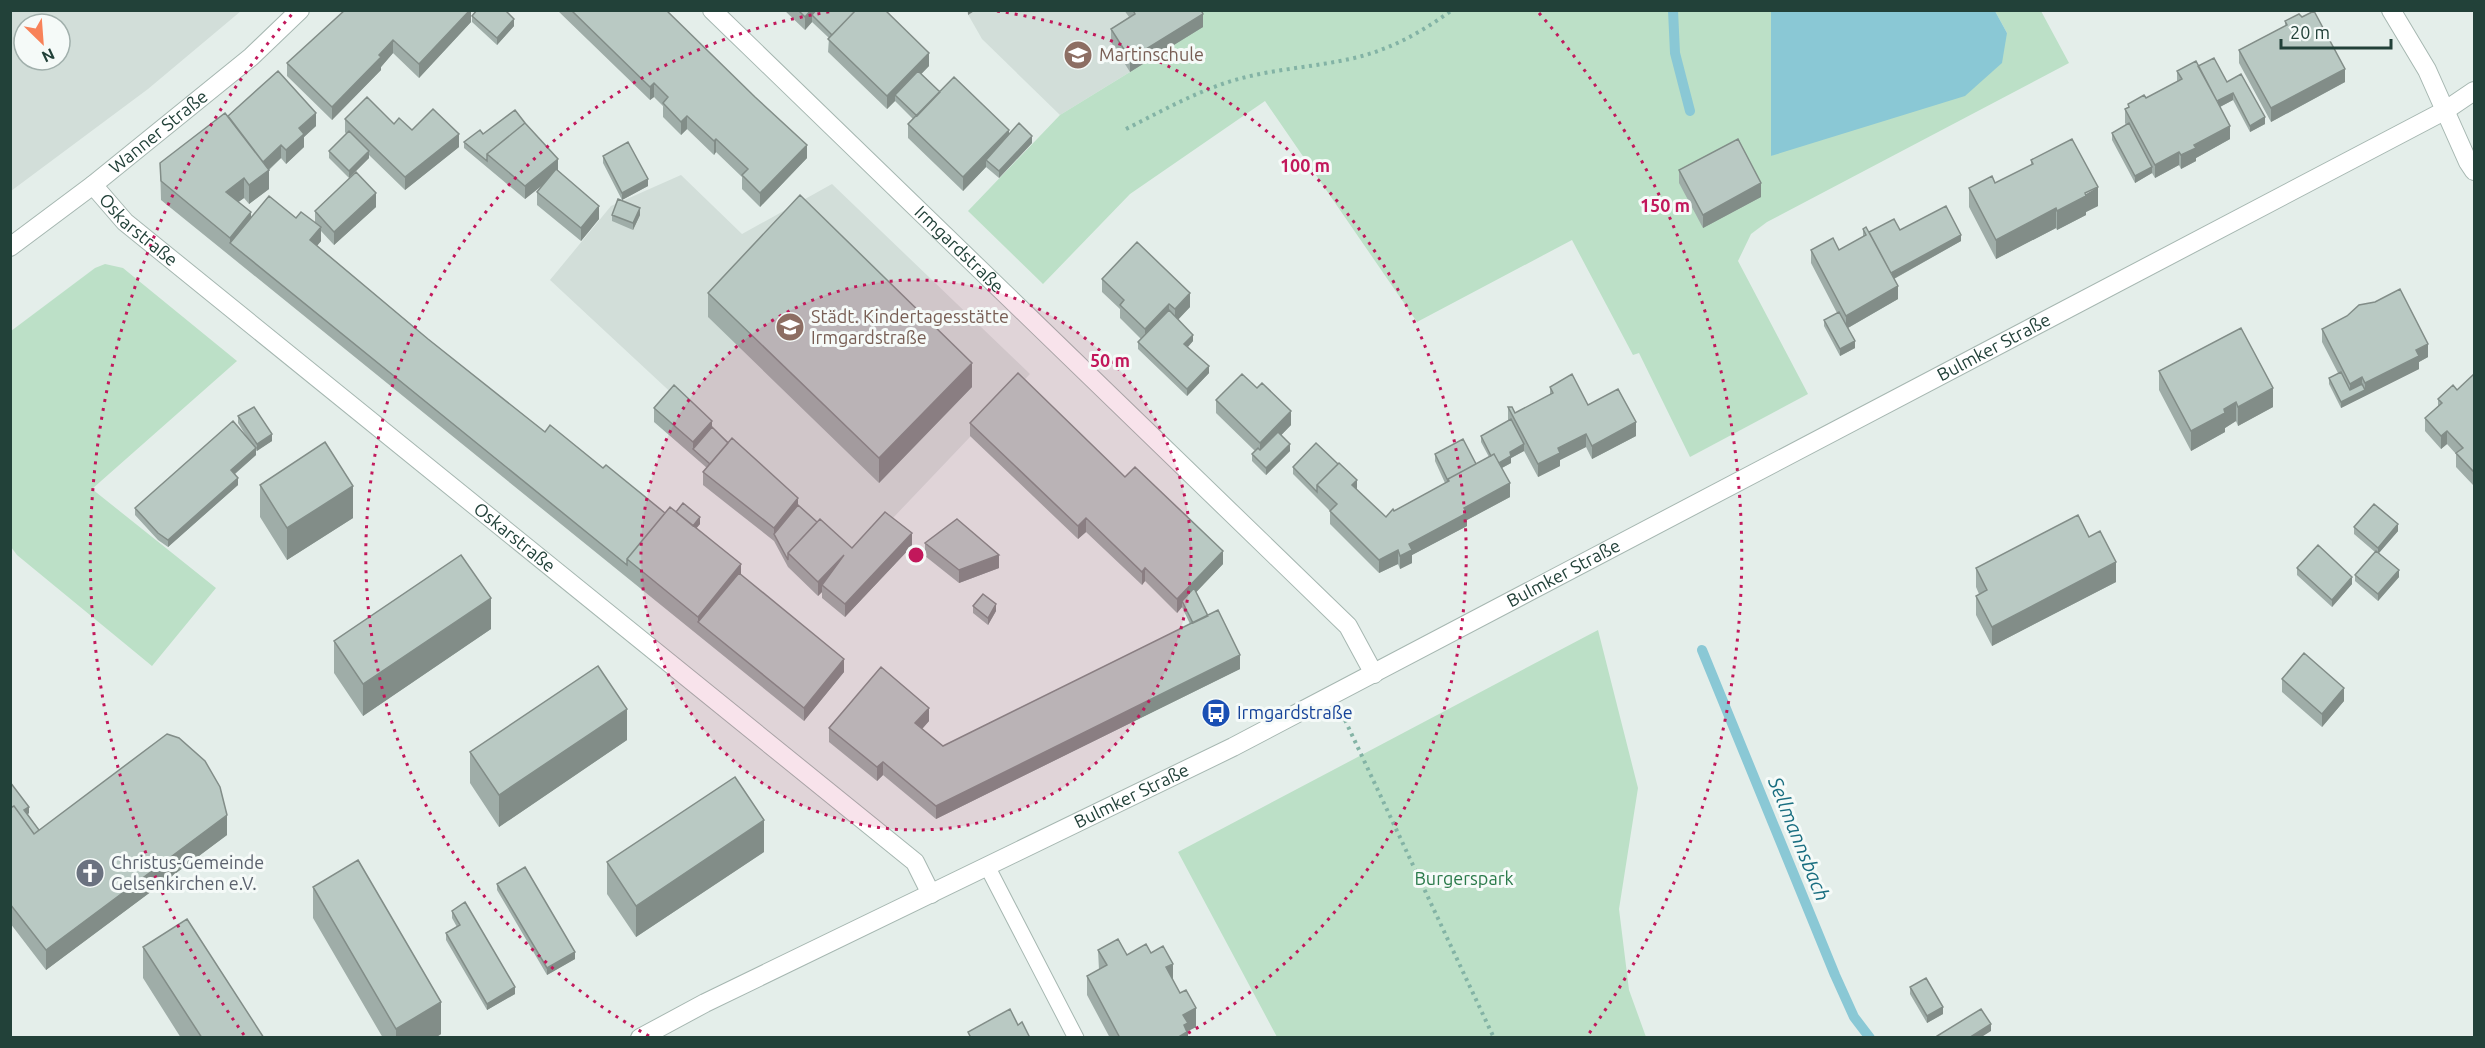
<svg xmlns="http://www.w3.org/2000/svg" width="2485" height="1048" font-family="Ubuntu,sans-serif">
  <rect width="100%" height="100%" fill="#e4eeea"/>
  <path fill="#d2ded9" fill-rule="evenodd" d="M11 10H241V11L148 89 11 191ZM24 24H60V60H24Z
    M966 11H1192L1203 27 1060 115 982 39Z
    M681 175 742 234 832 184 1030 374 852 561 550 280 611 206Z"/>
  <path fill="#bce0c7" d="M1192 11H1771V156L2007 33 1995 11H2041L2069 63 1767 222 1751 234 1738 261 1808 394 1690 457 1639 353 1633 355 1572 240 1417 322 1265 101 1130 194 1043 284 968 211 1060 115 1130 72Z
    M105 264 123 268 237 361 92 489 216 588 152 666 17 555 11 547V331L95 268Z
    M1598 630 1638 788 1619 909 1629 990 1646 1037H1277L1178 852Z"/>
  <path fill="#8ac8d5" d="M1771 11H1995L2007 33 2002 63 1965 96 1771 156Z"/>
  <g fill="none" stroke-linecap="round" stroke-linejoin="round">
    <path stroke="#8ac8d5" stroke-width="10" d="M1673 10 1675 53 1690 111
      M1702 650 1835 975 1854 1017 1870 1038"/>
    <g stroke="#a6b7b1" stroke-width="17">
      <path id="lane" d="M988 868 1076 1038"/>
    </g>
    <g stroke="#a6b7b1" stroke-width="20">
      <g id="street">
        <path id="s1" d="M712 10 1348 626 1374 674"/>
        <path d="M2391 10 2427 70 2468 162 2474 171"/>
        <path id="s2" d="M93 185 125 222 915 862 931 894"/>
        <path id="s3" d="M10 247 93 185 251 57 300 10"/>
        <path id="s4" d="M640 1038 705 1003 1233 747 2446 110 2474 91"/>
      </g>
    </g>
    <path stroke="#83b3a5" stroke-width="4" stroke-dasharray="3 4.5" stroke-linecap="butt" d="M1126 129C1162 111 1197 91 1235 80 1276 68 1321 67 1362 56 1395 47 1425 30 1452 10
      M1345 720 1494 1038"/>
    <use href="#lane" stroke="#fff" stroke-width="15"/>
    <use href="#street" stroke="#fff" stroke-width="18"/>
  </g>
  <path fill="#9fada8" d="M471 10V22L419 78 393 53 381 67V70L332 120 287 76V63Z
    M557 10H666L807 158 760 207 742 189V177L716 152 714 155 687 129 681 135 663 117V106L654 97 650 100Z
    M784 10H885L929 66 921 74 940 92 1009 134 1032 143 999 178 986 167 963 191 908 138V124L913 119 895 101 887 109 828 52 829 38 812 22 805 30Z
    M1124 10H1201L1203 27 1130 72 1111 42V29L1129 17Z
    M472 16 514 26 497 45 472 22Z
    M2285 21 2345 82 2271 122 2239 63V50L2285 26Z
    M2198 66 2227 82 2265 124 2250 132 2233 100 2220 107 2230 139 2196 158V161L2181 169 2179 165 2155 178 2152 173 2135 183 2112 140V133L2126 125 2125 123V109L2128 108V104L2146 98 2177 82V71Z
    M228 116 316 126 304 137V147L286 164 281 158 269 170V189L249 204 244 198 238 202 251 219 296 218 315 222V211L376 207 334 245 321 231V241L317 246 428 339 545 432 603 468 665 513 676 512 700 524 696 528 741 575 844 672 804 721 161 200 160 163Z
    M345 119 394 124 459 147 405 190 369 155V158L349 178 329 158V151L346 134 345 132Z
    M483 134 558 171 599 219 581 241 537 205V192L542 185 525 199 464 148V142Z
    M603 156 648 186 622 200 603 163Z
    M2031 160 2098 206 2086 212V215L2057 230 2056 228 1996 259 1969 207V188L1995 183 2031 166Z
    M1679 170 1761 197 1703 228 1679 183Z
    M612 215H640L633 230 612 221Z
    M1863 229 1869 232 1900 230 1961 241 1894 279 1898 299 1848 328 1855 348 1840 356 1824 326V320L1837 313 1811 263V250H1839L1863 237Z
    M1102 279 1190 307 1178 319 1193 341 1188 347 1209 373 1187 396 1138 349V342L1141 339 1120 318V309L1102 292Z
    M708 293 972 387 879 483 708 317Z
    M2322 329 2428 357 2419 362V369L2341 408 2329 384V378L2338 373 2322 342Z
    M2159 371 2273 407 2238 426 2236 421 2225 428V432L2191 451 2159 390Z
    M2475 374V483L2473 485 2456 467V454L2447 444 2441 449 2425 431V418L2438 406V399L2457 390Z
    M1550 387 1588 405 1636 436 1592 459 1586 447 1560 460V466L1538 477 1524 451 1511 458V463L1502 468 1510 497 1467 520V526L1412 555V563L1400 569 1398 564 1379 573 1330 524V511L1293 474V467L1357 490 1386 517 1394 511 1445 483 1435 461V454L1476 464 1489 457 1481 442V436L1508 421V407L1515 413 1550 395Z
    M1216 400 1291 425 1281 435 1290 451 1266 475 1252 461V454L1255 451 1216 413Z
    M654 408 712 427 817 522 852 548 912 546 845 617 822 598V592L818 596 788 567 774 541 703 485V472L707 468 654 422Z
    M238 416 272 441 256 451V455L235 474 238 485 168 547 158 540 135 515V508L248 439 238 423Z
    M970 423 1125 477 1223 564 1196 592 1208 616 1240 669 936 819 883 775 877 781 829 742V728L929 721 922 729 943 746 1190 624 1182 607 1177 613 1145 581 1142 585 1086 532 1078 539 970 436Z
    M260 485 353 518 287 560 260 517Z
    M2354 527 2398 531 2379 553 2399 577 2378 601 2355 581V575L2375 552 2354 534Z
    M2089 537 2116 582 1992 646 1976 615V596L1979 594 1976 587V568Z
    M925 543 999 568 959 583 925 556Z
    M2297 568 2352 584 2332 607 2297 575Z
    M973 606 996 611 988 625 973 613Z
    M491 629 363 716 334 673V641Z
    M2282 679 2344 701 2322 727 2282 692Z
    M627 740 499 827 470 783V752Z
    M10 782 29 813 28 814 39 830 227 835 46 970 10 923Z
    M764 852 636 937 607 894V862Z
    M497 884 575 959 547 975 497 890Z
    M313 887 441 1034 435 1038H383L313 918Z
    M452 911 515 994 487 1010 446 940V933L457 927 452 918Z
    M143 947 264 1038H181L143 978Z
    M1098 950 1127 955 1151 953 1173 980 1196 1027 1188 1031V1038H1110L1087 995V976L1099 970Z
    M1910 987 1943 1014 1927 1023 1910 994Z"/>
  <path fill="#828d88" d="M470 10H471V22L419 78V64Z
    M811 10H823L812 15V22L805 30V17Z
    M968 10H976L968 15Z
    M1203 14V27L1130 72V59Z
    M514 19V26L497 45V38Z
    M393 40V53L381 67V70L332 120V107Z
    M929 53V66L898 98 895 95V101L887 109V96Z
    M2345 69V82L2271 122V108Z
    M654 83V97L650 100V87Z
    M2233 93V100L2214 110V103Z
    M316 113V126L304 137V147L286 164V150L299 128Z
    M687 116V129L681 135V122Z
    M2265 117V124L2250 132V126Z
    M2230 126V139L2196 158V161L2181 169V155L2194 145Z
    M1009 130V143L986 160V167L963 191V177Z
    M459 134V147L405 190V177Z
    M1032 136V143L999 178V171Z
    M716 139V152L714 155V141Z
    M281 145V158L267 171 269 170V189L249 204V185L260 164Z
    M807 145V158L760 207V193Z
    M369 151V158L349 178V171Z
    M2179 152V165L2155 178V165Z
    M558 159V173L525 199V186Z
    M2152 167V173L2135 183V176Z
    M244 178V198L226 211V192Z
    M648 179V186L622 200V193Z
    M1761 183V197L1703 228V215Z
    M2098 187V206L2086 212V215L2057 230V211Z
    M376 193V207L334 245V232Z
    M599 206V219L581 241V228Z
    M640 208V215L633 230V223Z
    M2056 208V228L1996 259V240Z
    M251 212V232L230 243V257V238Z
    M321 227V241L310 254V240Z
    M1961 235V241L1888 282V275Z
    M1898 286V299L1846 329V316Z
    M1190 293V307L1175 323V309Z
    M1169 304V317L1145 343V329Z
    M1193 335V341L1184 351V344Z
    M1855 341V348L1840 356V349Z
    M2428 344V357L2419 362V369L2341 408V402L2365 390V383L2416 350Z
    M972 363V387L879 483V458Z
    M1209 366V373L1187 396V389Z
    M2362 377V391L2350 397V384Z
    M2273 388V407L2238 426V407Z
    M2236 402V421L2225 428V432L2191 451V431L2224 409Z
    M1291 411V425L1260 457V443Z
    M712 421V434L693 449V456V442Z
    M1636 422V436L1592 459V446Z
    M2447 431V444L2441 449V436Z
    M272 434V441L257 451V444Z
    M1586 434V447L1560 460V466L1538 477V464L1558 448Z
    M1290 444V451L1266 475V468Z
    M1524 444V451L1511 458V463L1496 471V464L1510 452Z
    M256 448V455L231 477V470Z
    M2475 470V483L2473 485V471Z
    M238 478V485L168 547V540Z
    M1357 480V493L1352 485Z
    M1510 483V497L1467 520V526L1412 555V563L1400 569V556L1409 544 1464 508Z
    M353 486V518L287 560V528Z
    M798 498V512L774 534V528Z
    M700 517V524L687 540V533Z
    M1086 518V532L1078 539V526Z
    M2398 524V531L2378 554V548Z
    M912 533V546L845 617V604Z
    M1398 550V564L1379 573V560Z
    M1223 551V564L1184 605 1182 601V607L1177 613V599Z
    M844 555 822 585V592L818 596V582Z
    M999 555V568L959 583V570Z
    M2116 562V582L1992 646V627Z
    M741 564V584L698 622V617Z
    M1145 568V581L1142 585V572Z
    M2399 570V577L2378 601V594Z
    M2352 577V584L2332 607V600Z
    M491 598V629L363 716V684Z
    M996 604V611L988 625V618Z
    M1240 655V669L936 819V806Z
    M844 659V672L804 721V708Z
    M2344 688V701L2322 727V714Z
    M929 708V721L915 737V723Z
    M627 709V740L499 827V795Z
    M883 762V775L877 781V767Z
    M29 807V813L24 817V810Z
    M227 815V835L46 970V950Z
    M764 820V852L636 937V906Z
    M575 952V959L547 975V968Z
    M1173 964V983L1166 967Z
    M515 987V994L487 1010V1004Z
    M441 1002V1034L435 1038H396V1029Z
    M1943 1007V1014L1927 1023V1016Z
    M1196 1008V1027L1188 1031V1038H1177L1183 1015Z
    M1991 1024V1031L1980 1038H1969Z"/>
  <path fill="#b9c9c3" stroke="#828d88" stroke-width="1.5" d="M345 10H470L419 64 393 40 379 55 381 57 332 107 287 63Z
    M477 10H505L514 19 497 38 472 16Z
    M571 10H666L755 97 807 145 760 193 742 175 748 169 716 139 714 141 687 116 681 122 663 103 668 97 654 83 650 87Z
    M798 10H811L805 17Z
    M816 10H856L832 35 812 15Z
    M856 10H885L929 53 887 96 828 39Z
    M1133 10H1201L1203 14 1130 59 1111 29 1135 14Z
    M2314 11 2345 69 2271 108 2239 50 2287 25 2285 21 2299 14 2302 17Z
    M2214 58 2227 82 2241 74 2265 117 2250 126 2233 93 2217 101 2198 66Z
    M2196 61 2230 126 2194 145 2196 148 2181 155 2179 152 2155 165 2125 109 2129 107 2128 104 2144 95 2146 98 2182 79 2177 71Z
    M278 71 316 113 299 128 304 134 286 150 281 145 263 162 228 116Z
    M918 71 940 92 917 116 895 95Z
    M954 77 1009 130 963 177 908 124Z
    M367 97 394 124 399 118 412 130 433 109 459 134 405 177 345 119Z
    M515 110 525 123 487 154V161L464 142 480 130 483 134Z
    M225 113 269 170 249 185 244 178 226 192 251 212 230 238 161 181 160 163Z
    M525 123 558 159 525 186 487 154Z
    M1019 123 1032 136 999 171 986 160Z
    M2129 123 2152 167 2135 176 2112 133Z
    M349 131 369 151 349 171 329 151Z
    M1738 139 1761 183 1703 215 1679 170Z
    M2072 139 2098 187 2085 193 2086 196 2057 211 2056 208 1996 240 1969 188 1992 176 1995 183 2033 164 2031 160Z
    M628 142 648 179 622 193 603 156Z
    M556 169 599 206 581 228 537 192Z
    M356 172 376 193 334 232 315 211Z
    M800 195 972 363 879 458 708 293Z
    M269 196 296 218 301 212 321 227 310 240 428 339 545 432 550 425 603 468 606 465 665 513 627 559V565L230 243Z
    M618 199 640 208 633 223 612 215Z
    M1946 206 1961 235 1891 273 1869 232 1894 219 1900 230Z
    M1866 227 1898 286 1846 316 1811 250 1833 238 1839 250 1866 235 1863 229Z
    M1137 242 1190 293 1175 309 1169 304 1145 329 1120 305 1124 300 1102 279Z
    M2400 289 2428 344 2416 350 2419 356 2365 383 2362 377 2350 384 2322 329 2347 316 2359 305 2375 302Z
    M1169 310 1193 335 1184 344 1209 366 1187 389 1138 342Z
    M1839 312 1855 341 1840 349 1824 320Z
    M2241 328 2273 388 2238 407 2236 402 2224 409 2225 413 2191 431 2159 371Z
    M2341 372 2350 390 2362 384 2365 390 2341 402 2329 378Z
    M1018 373 1125 477 1135 467 1223 551 1177 599 1145 568 1142 572 1086 518 1078 526 970 423Z
    M1242 374 1257 388 1262 383 1291 411 1260 443 1216 400Z
    M1572 374 1588 405 1618 389 1636 422 1592 446 1586 434 1558 448 1560 453 1538 464 1508 407H1512L1515 413 1553 393 1550 387Z
    M2474 374 2475 470 2473 471 2456 453 2463 448 2447 431 2441 436 2425 418 2442 403 2438 399 2453 385 2457 390Z
    M674 385 712 421 693 442 654 408Z
    M254 407 272 434 257 444 238 416Z
    M1511 419 1524 444 1510 452 1511 456 1499 463 1494 454 1491 456 1481 436Z
    M233 421 256 448 231 470 238 478 168 540 158 533 135 508Z
    M712 427 728 443 710 464 693 449Z
    M1278 432 1290 444 1266 468 1252 454 1258 448 1260 450Z
    M732 438 798 498 774 528 703 472Z
    M1463 439 1476 464 1448 479V481L1435 454Z
    M325 442 353 486 287 528 260 485Z
    M1316 443 1338 464 1317 485V492L1293 467Z
    M1494 454 1510 483 1464 508 1467 513 1409 544 1412 550 1400 556 1398 550 1379 560 1330 511 1337 504 1317 485 1339 463 1357 480 1352 485 1386 517 1393 509 1394 511 1449 481 1448 479Z
    M683 503 700 517 693 526 676 512Z
    M2374 504 2398 524 2378 548 2354 527Z
    M798 505 817 522 788 553V560L774 534Z
    M670 507 741 564 698 617 627 559Z
    M885 512 912 533 845 604 822 585 844 555 818 582 788 553 820 519 852 548Z
    M2078 515 2089 537 2100 531 2116 562 1992 627 1976 596 1987 590 1976 568Z
    M957 519 999 555 959 570 925 543Z
    M2318 545 2352 577 2332 600 2297 568Z
    M2376 551 2399 570 2378 594 2355 575Z
    M461 555 491 598 363 684 334 641Z
    M739 573 844 659 804 708 698 622Z
    M1194 588 1208 616 1193 623 1182 601Z
    M983 594 996 604 988 618 973 606Z
    M1218 610 1240 655 936 806 883 762 877 767 829 728 881 667 929 708 915 723 943 746Z
    M2304 653 2344 688 2322 714 2282 679Z
    M598 666 627 709 499 795 470 752Z
    M167 734 179 738 205 761 220 787 227 815 46 950 10 904V808L14 806 34 834Z
    M735 777 764 820 636 906 607 862Z
    M10 782 29 807 24 810 39 830 34 834 14 806 10 808Z
    M358 860 441 1002 396 1029 313 887Z
    M525 867 575 952 547 968 497 884Z
    M465 902 515 987 487 1004 446 933 460 925 452 911Z
    M187 919 264 1038H202L143 947Z
    M1118 939 1127 955 1146 944 1151 953 1163 946 1173 964 1166 967 1180 993 1186 990 1196 1008 1183 1015 1188 1023 1184 1025 1187 1032 1177 1038H1120L1087 976 1107 965 1098 950Z
    M1926 978 1943 1007 1927 1016 1910 987Z
    M1010 1009 1018 1025 1022 1022 1030 1038H971L968 1032Z
    M1981 1009 1991 1024 1969 1038H1938L1937 1036Z"/>
  <circle cx="916" cy="555" r="275" fill="#c2185b" fill-opacity=".12"/>
  <g fill="none" stroke="#c2185b" stroke-width="3" stroke-dasharray="3 6">
    <circle cx="916" cy="555" r="275"/>
    <path d="M649 1036A550 550 0 0 1 835 11M997 11A550 550 0 0 1 1183 1036"/>
    <path d="M244 1035A826 826 0 0 1 293 13M1539 13A826 826 0 0 1 1588 1035"/>
  </g>
  <defs>
    <g id="school-disc" transform="scale(1.5)"><circle r="9.5" fill="#8d6e63" stroke="#f5faf8"/><path d="M0-5L7-2L0 1L-7-2ZM-4 1L0 2.5L4 1V4Q0 6-4 4Z" fill="#fff"/></g>
    <g id="bus-disc" transform="scale(1.5)"><circle r="9.5" fill="#1a4fb4" stroke="#f5faf8"/><path d="M-5-6H5V4H4V6H2V4H-2V6H-4V4H-5ZM-3.5-4V0h7V-4ZM-3.5 1.2v1.5H-2V1.2ZM2 1.2v1.5H3.5V1.2Z" fill="#fff"/></g>
    <g id="church-disc" transform="scale(1.5)"><circle r="9.5" fill="#6b7280" stroke="#f5faf8"/><path d="M-1.2-6h2.4v3.5h3.3v2.4h-3.3V6h-2.4V-.1h-3.3v-2.4h3.3Z" fill="#fff"/></g>
  </defs>
  <g fill-rule="evenodd">
    <use href="#school-disc" x="1078" y="55"/>
    <use href="#school-disc" x="790" y="327"/>
    <use href="#bus-disc" x="1216" y="713"/>
    <use href="#church-disc" x="90" y="873"/>
  </g>
  <g text-anchor="middle" stroke-width="6" stroke-linejoin="round" paint-order="stroke">
    <g font-size="18" fill="#785e54" stroke="#f5faf8" text-anchor="start">
      <text x="1099" y="61">Martinschule</text>
      <text x="811" y="323">Städt. Kindertagesstätte<tspan x="811" dy="21">Irmgardstraße</tspan></text>
    </g>
    <g font-size="18" fill="#224139" stroke="#f5faf8">
      <text dy="6" stroke="none"><textPath href="#s3" startOffset="188">Wanner Straße</textPath></text>
      <text dy="6" stroke="none"><textPath href="#s2" startOffset="64">Oskarstraße</textPath></text>
      <text dy="6" stroke="none"><textPath href="#s1" startOffset="344">Irmgardstraße</textPath></text>
      <text dy="6" stroke="none"><textPath href="#s4" startOffset="1520">Bulmker Straße</textPath></text>
      <text dy="6" stroke="none"><textPath href="#s2" startOffset="550">Oskarstraße</textPath></text>
      <text dy="6" stroke="none"><textPath href="#s4" startOffset="1034">Bulmker Straße</textPath></text>
      <text dy="6" stroke="none"><textPath href="#s4" startOffset="548">Bulmker Straße</textPath></text>
    </g>
    <g font-size="18" fill="#164399" stroke="#f5faf8" text-anchor="start">
      <text x="1237" y="719">Irmgardstraße</text>
    </g>
    <g font-size="18" fill="#5b616d" stroke="#f5faf8" text-anchor="start">
      <text x="111" y="869">Christus-Gemeinde<tspan x="111" dy="21">Gelsenkirchen e.V.</tspan></text>
    </g>
    <g font-size="18" fill="#2a7a4a" stroke="#f5faf8">
      <text x="1464" y="885">Burgerspark</text>
    </g>
    <g font-size="20" font-style="italic" fill="#196e80" stroke="#f5faf8">
      <text transform="translate(1799 839) rotate(68)" y="7">Sellmannsbach</text>
    </g>
  </g>
  <circle cx="916" cy="555" r="9" fill="#c2185b" stroke="#f5faf8" stroke-width="3"/>
  <g font-size="18" text-anchor="middle" font-weight="bold" fill="#c2185b" stroke="#f5faf8" stroke-width="6" stroke-linejoin="round" paint-order="stroke">
    <text x="1305" y="172">100 m</text>
    <text x="1665" y="212">150 m</text>
    <text x="1110" y="367">50 m</text>
  </g>
  <rect width="2485" height="1048" fill="none" stroke="#224139" stroke-width="24"/>
  <g transform="translate(42 42) rotate(155)"><circle r="28" fill="#f5faf8" stroke="#a1b0ac" stroke-width="1.5"/>
  <path d="M0-4.5L10 22L0 15L-10 22Z" fill="#f88259"/>
  <text y="-9" font-size="16" font-weight="bold" text-anchor="middle" fill="#224139">N</text>
  </g>
  <path d="M2281 39v9h110v-9" fill="none" stroke="#224139" stroke-width="3"/>
  <text x="2290" y="39" font-size="18" fill="#224139" stroke="#f5faf8" stroke-width="4.5" paint-order="stroke">20 m</text>
</svg>
